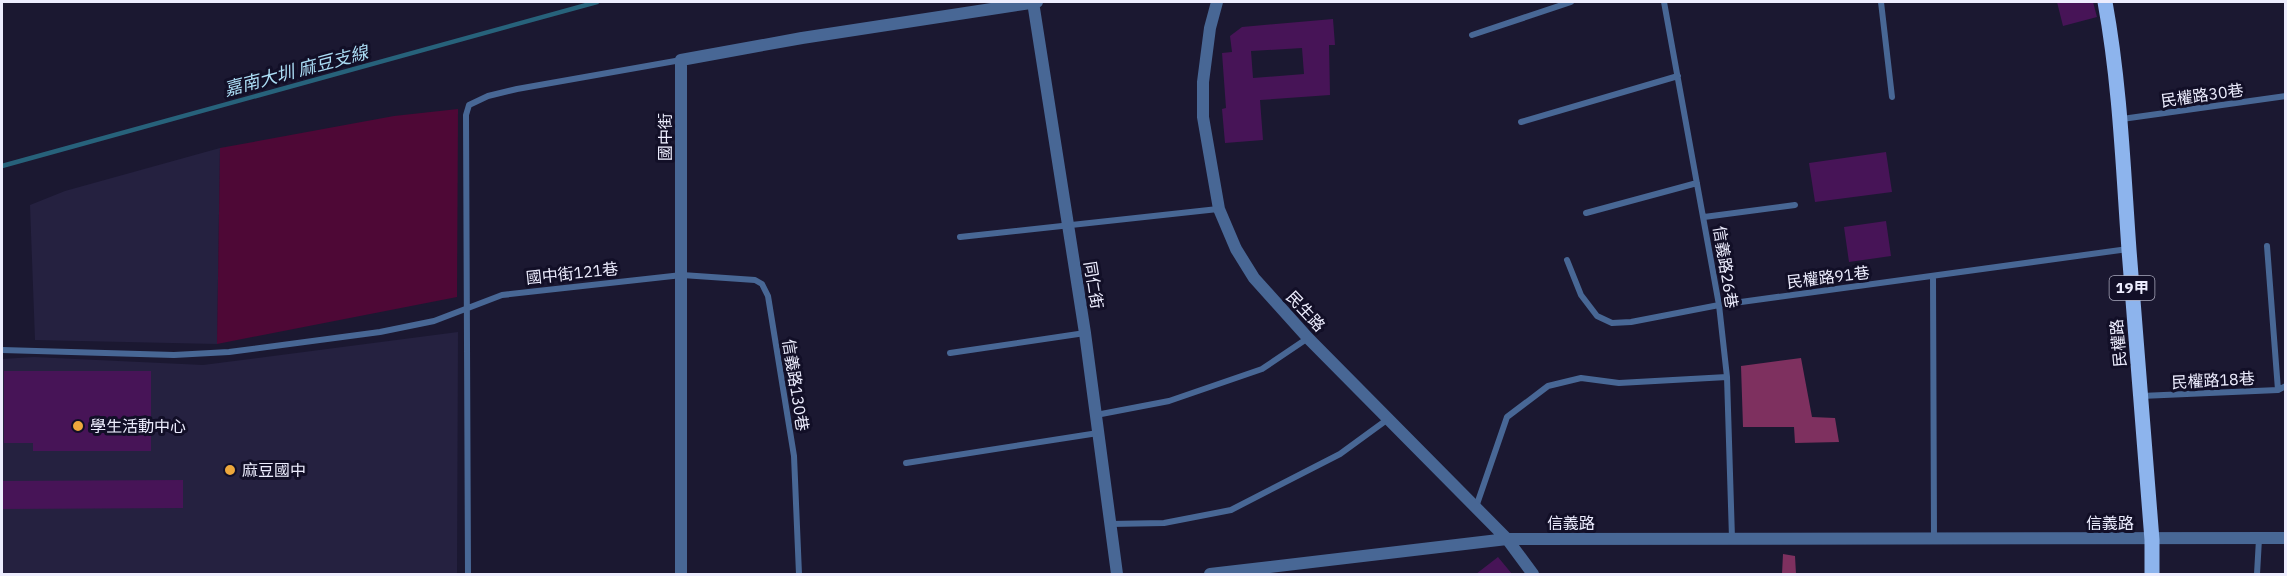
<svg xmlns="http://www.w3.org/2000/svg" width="2287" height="576" font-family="'IBM Plex Sans','Noto Sans TC',sans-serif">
  <rect width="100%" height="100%" fill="#1b1831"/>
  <path fill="#252140" d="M220 148 217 344 35 340 30 205 65 191Z
    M458 332 457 574H2V359L34 357 203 365Z"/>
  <path fill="#4e0836" d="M458 109 457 297 217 344 220 148 394 116Z"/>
  <path fill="#7e305f" d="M1801 358 1812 417 1835 418 1839 442 1795 443 1794 427H1743L1741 366Z
    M1783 554 1795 556 1796 574H1782Z"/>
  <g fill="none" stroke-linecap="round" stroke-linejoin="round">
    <path stroke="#27627b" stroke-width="4.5" d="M2 166 597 2"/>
  </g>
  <path fill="#471457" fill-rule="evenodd" d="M2057 2H2093L2097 17 2063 26Z
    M1333 19 1335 45H1329L1330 95 1260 100 1263 140 1225 143 1222 109 1226 108 1222 53 1232 52 1230 36 1242 27ZM1302 48 1304 74 1253 78 1251 51Z
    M1886 152 1892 192 1815 202 1809 163Z
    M1886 221 1891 256 1849 262 1844 227Z
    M4 371H151V451H33V443H4Z
    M183 480V508L2 509V481Z
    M1498 557 1512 574H1476Z"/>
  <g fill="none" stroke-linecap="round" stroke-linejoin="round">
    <path stroke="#486795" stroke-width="6" d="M1664 2 1719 305 1727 377 1732 538
      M1881 2 1892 97
      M1472 35 1571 2
      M2122 119 2286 96
      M1521 122 1678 76
      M1586 213 1697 183
      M1704 217 1795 205
      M960 237 1218 209
      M2267 246 2278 390
      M1567 260 1581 295 1597 316 1612 323 1631 322 1719 305 2128 249
      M1933 277 1934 538
      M2 350 174 355 229 352 380 332 434 321 502 295 682 275 755 280 762 284 768 296 794 456 799 574
      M950 353 1085 333
      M2141 396 2278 390 2286 386
      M1096 415 1169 401 1262 369 1308 338
      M906 463 1098 433
      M1476 507 1507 417 1548 386 1581 378 1619 383 1727 377
      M1110 524 1164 523 1231 510 1340 454 1388 419
      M468 574 466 115 469 105 488 96 517 89 681 60
      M2257 574 2259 539"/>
    <path stroke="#486795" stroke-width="12" d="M1033 2 1085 333 1117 574
      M1217 2 1210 28 1203 82V117L1219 209 1236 249 1254 278 1308 338 1507 539 1533 574
      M681 574V60L802 38 1037 2
      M1210 574 1507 539 2286 538"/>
    <path stroke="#8db4ed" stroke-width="15" d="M2105 2C2120 84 2123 166 2129 250 2136 347 2145 443 2152 540V574"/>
  </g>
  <g fill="#eea83c" stroke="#120f27" stroke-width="2">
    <circle cx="78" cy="426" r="6"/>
    <circle cx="230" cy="470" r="6"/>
  </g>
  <g text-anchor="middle" stroke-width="6" stroke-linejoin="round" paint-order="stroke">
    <rect fill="#120f27" stroke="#abaabe" stroke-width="1.5" x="2109.5" y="276" width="45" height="24" rx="4.5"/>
    <g font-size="15" font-weight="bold" fill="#ededfe">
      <text x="2132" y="293">19甲</text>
    </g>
    <g font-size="16" fill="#ededfe" stroke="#120f27">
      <text transform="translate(2202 95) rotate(-8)" y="6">民權路30巷</text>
      <text transform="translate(665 137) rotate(-90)" y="6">國中街</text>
      <text transform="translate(1726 267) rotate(81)" y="6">信義路26巷</text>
      <text transform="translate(572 273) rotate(-6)" y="6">國中街121巷</text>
      <text transform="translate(1828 277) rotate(-7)" y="6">民權路91巷</text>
      <text transform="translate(1094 285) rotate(81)" y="6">同仁街</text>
      <text transform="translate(1306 311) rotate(47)" y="6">民生路</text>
      <text transform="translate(2118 343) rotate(-95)" y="6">民權路</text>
      <text transform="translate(2213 380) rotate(-3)" y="6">民權路18巷</text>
      <text transform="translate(796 385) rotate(81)" y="6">信義路130巷</text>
      <text x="1571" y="529">信義路</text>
      <text x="2110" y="529">信義路</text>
    </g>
    <g font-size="16" fill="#ededfe" stroke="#120f27" text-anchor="start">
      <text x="90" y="432">學生活動中心</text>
      <text x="242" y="476">麻豆國中</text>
    </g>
    <g font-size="18" font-style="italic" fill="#abdcf4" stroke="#120f27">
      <text transform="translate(296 71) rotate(-15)" y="6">嘉南大圳 麻豆支線</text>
    </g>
  </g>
  <rect width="2287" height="576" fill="none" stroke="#ededfe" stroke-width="6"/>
</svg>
